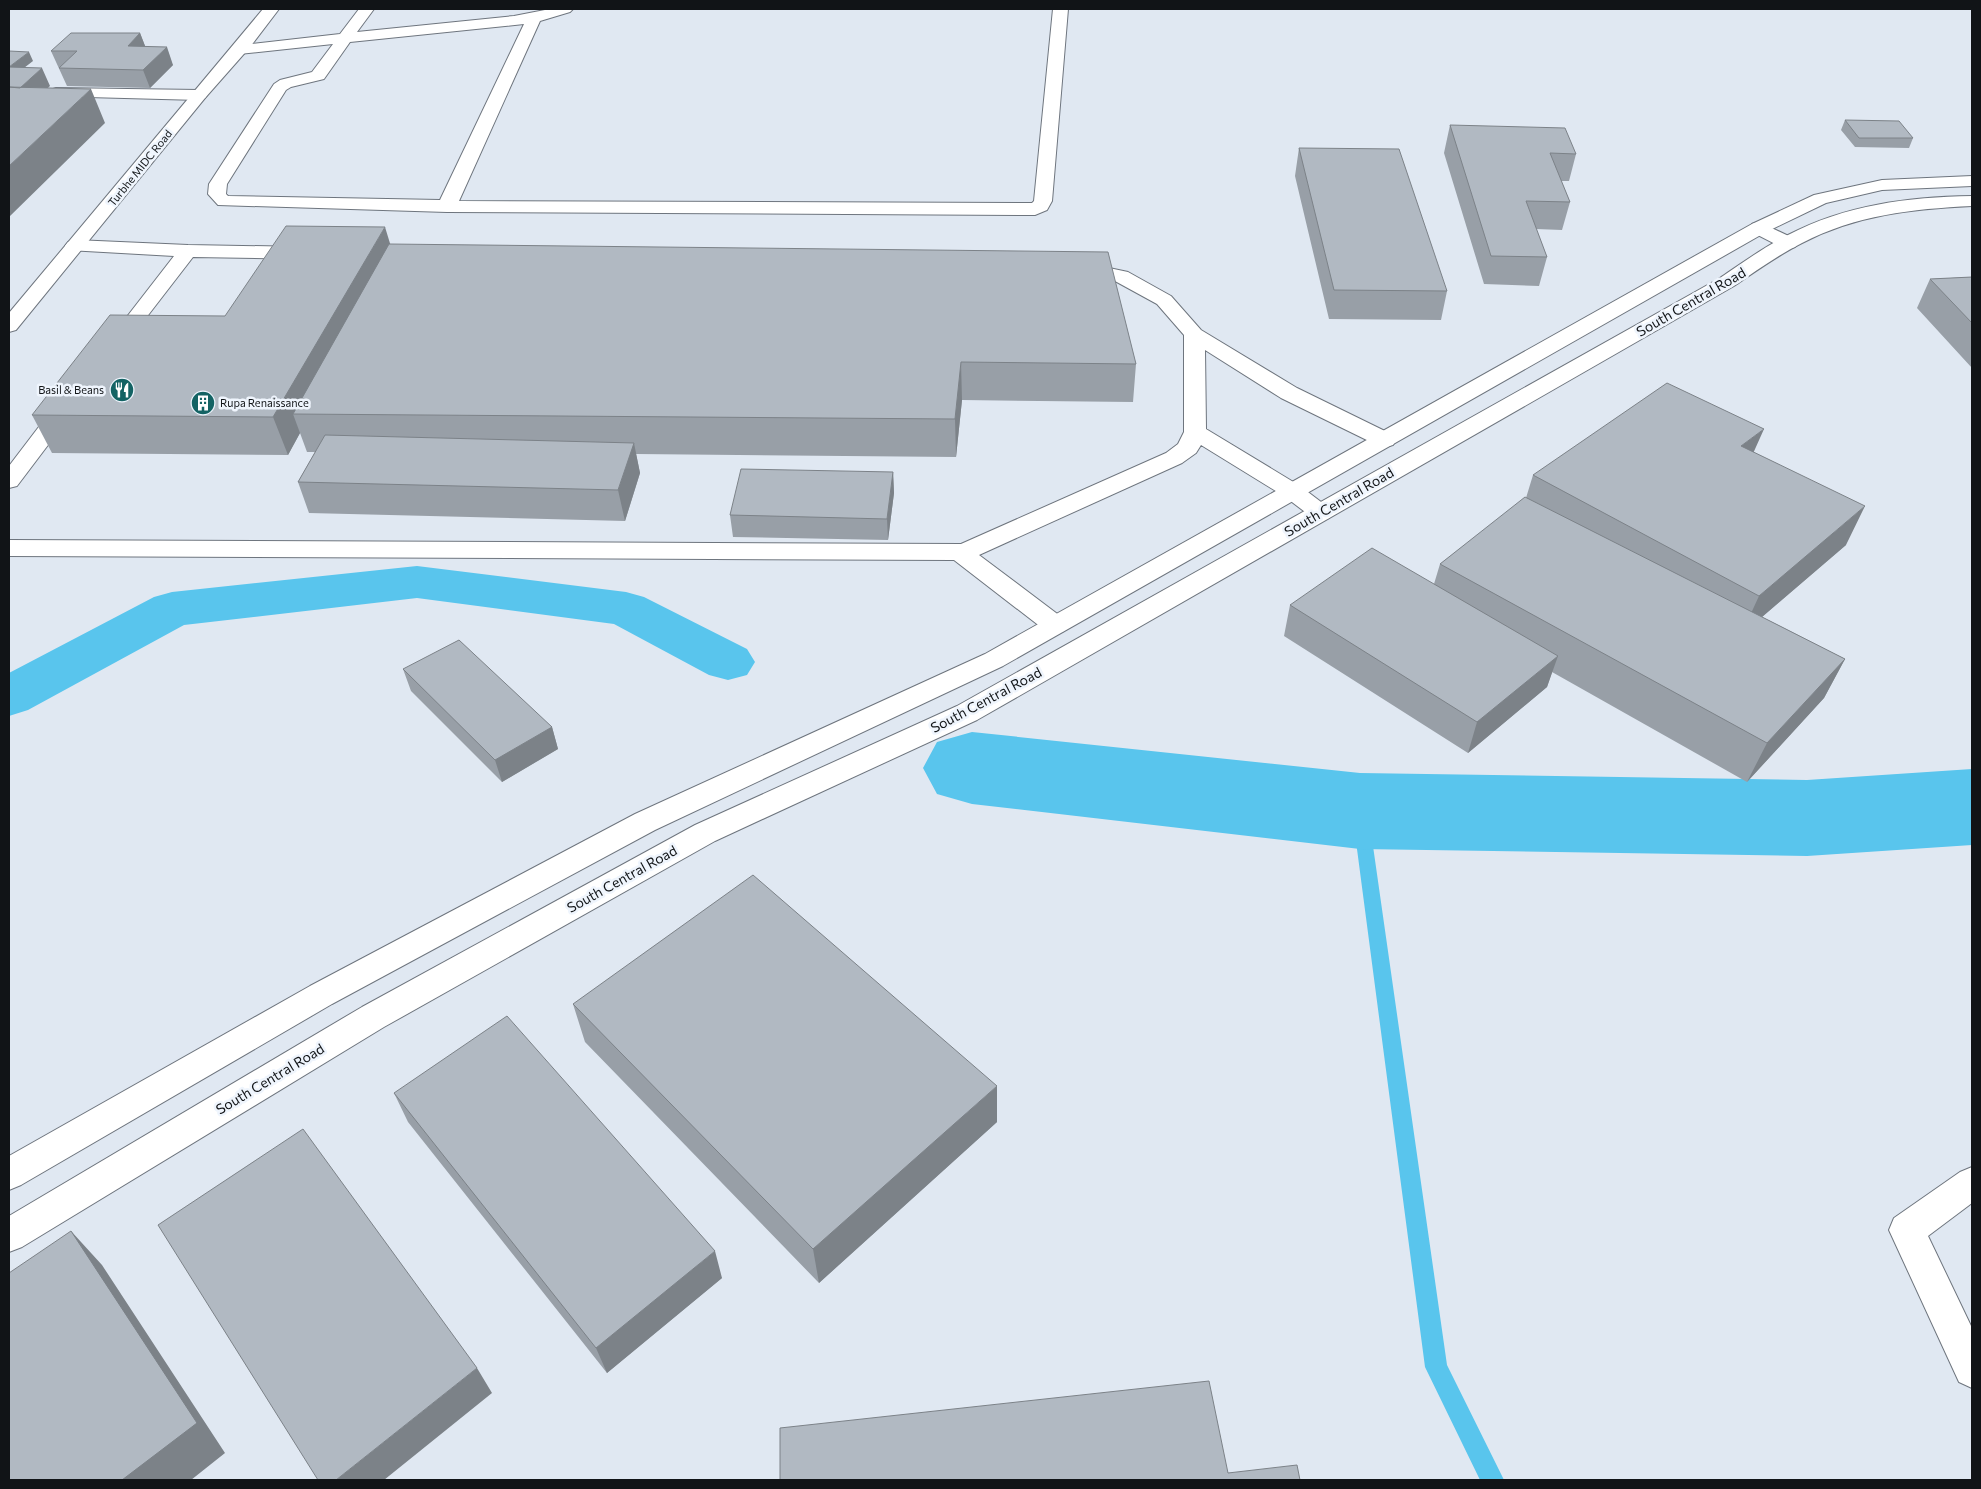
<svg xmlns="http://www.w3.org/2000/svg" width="1981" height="1489" font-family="Commissioner,sans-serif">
  <rect width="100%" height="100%" fill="#e0e8f2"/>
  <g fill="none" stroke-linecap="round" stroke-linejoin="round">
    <path fill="#59c5ed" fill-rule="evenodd" d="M1360 805 1366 807 1368 811 1447 1365 1504 1480H1480L1425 1367 1352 811 1354 807Z"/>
    <path fill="#59c5ed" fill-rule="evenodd" d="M417 566 626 592 644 597 747 649 755 662 747 675 728 680 709 675 614 624 417 598 184 625 28 710 9 716V673L154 597 172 592Z"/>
    <path fill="#59c5ed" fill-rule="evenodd" d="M972 732 1360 773 1807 780 1972 769V845L1807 856 1360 849 972 804 937 794 923 768 937 742Z"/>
    <g stroke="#6e757e" stroke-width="2">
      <path id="service" d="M359 9H374L357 32 514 16 550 9H573L570 12 540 21 459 201 1032 203 1034 201 1053 9H1068L1052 201 1047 210 1035 215 447 212 218 205 208 194 209 184 274 84 280 80 312 72 333 44 239 54 233 52 231 49 233 46 340 34ZM524 24 440 200 228 196 226 194 227 184 286 90 291 87 324 79 350 42Z
        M56 88 199 90 205 92 207 95 205 98 199 100 50 96 48 93 50 90Z
        M75 240 188 245 306 247 313 249 316 253 313 257 306 259 193 257 122 349 115 351 108 349 105 345 174 256 68 250 65 246 68 242Z
        M1076 261 1128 272 1171 296 1201 330 1297 388 1393 435 1396 440 1393 445 1385 447 1377 445 1281 398 1205 350 1206 429 1300 486 1329 508 1333 513 1329 518 1321 520 1313 518 1284 496 1201 445 1196 453 1182 463 979 555 1064 619 1068 625 1064 631 1055 633 1046 631 954 560 9 556V540L961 544 1166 453 1178 444 1184 432V335L1157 304 1115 281 1069 271 1066 267 1069 263Z
        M65 401 73 403 76 408 17 486 9 488V466L57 403Z"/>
    </g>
    <g stroke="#6e757e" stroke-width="2">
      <path id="minor" d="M1972 1167V1203L1928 1236 1972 1328V1388L1959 1382 1889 1230 1894 1218 1960 1172Z"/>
    </g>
    <g stroke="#6e757e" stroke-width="2">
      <path id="tertiary" d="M263 9H279L250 47 205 98 16 330 9 332V313Z
        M1972 176V186L1882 190 1826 203 1766 232 1003 666 655 830 332 1004 21 1185 9 1190V1156L310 986 635 814 985 654 1752 224 1814 195 1882 180Z
        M1972 196V206C1912 209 1856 215 1802 243 1778 255 1756 271 1734 286L977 720 715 841 384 1027 22 1247 9 1252V1216L362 1007 695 825 957 706 1720 278C1742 263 1764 247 1788 235 1845 205 1908 197 1972 196Z"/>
    </g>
    <g stroke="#6e757e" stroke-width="2">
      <path id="secondary" d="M1759 222 1795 239 1798 243 1795 247 1788 249 1781 247 1752 232 1750 228 1752 224Z"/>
    </g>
    <use href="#service" fill="#fff" fill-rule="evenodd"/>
    <use href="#minor" fill="#fff" fill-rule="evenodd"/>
    <use href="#tertiary" fill="#fff" fill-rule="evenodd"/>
    <use href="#secondary" fill="#fff" fill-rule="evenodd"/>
  </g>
  <path fill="#989fa7" d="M140 33 145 46 173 65 150 88 67 86 51 51Z
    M1845 120 1913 138 1909 148 1855 147 1841 130Z
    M1450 125 1576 154 1569 181H1561L1570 202 1562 230 1536 229 1547 257 1539 286 1484 284 1444 153Z
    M1299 148 1447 291 1441 320 1329 319 1295 176Z
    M390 245 1136 364 1133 402 962 400 956 457 636 454 640 473 625 521 309 513 298 482 315 452H307L300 433 288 455 52 453 32 415 225 316Z
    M1972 275V368L1917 308 1930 279 1971 277Z
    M1753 452 1846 545 1762 617 1845 659 1824 698 1747 782 1552 672 1547 687 1468 753 1284 636 1290 605 1434 584 1440 564 1526 498 1533 475Z
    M893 472 894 493 888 540 733 537 730 515Z
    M403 669 552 727 558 749 502 782 411 691Z
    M573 1004 997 1122 819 1283 585 1042Z
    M394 1093 722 1278 607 1373 408 1122Z"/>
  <path fill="#7c8288" d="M140 33 147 51 128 46Z
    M167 47 173 65 150 88 143 70Z
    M29 52 33 61 11 78 9 67Z
    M42 68 50 86 20 113 12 95Z
    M91 89 105 123 9 217V166Z
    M385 227 396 263 293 414 300 433 288 455 273 417Z
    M961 362 962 400 956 457 955 419Z
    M1764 429 1747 467 1741 446Z
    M634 443 640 473 625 521 618 490Z
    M893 472 894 493 888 540 887 519Z
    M1865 506 1846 545 1741 635 1759 596Z
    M1558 656 1547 687 1468 753 1477 722Z
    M1845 659 1824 698 1747 782 1767 743Z
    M552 727 558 749 502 782 495 760Z
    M997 1086V1122L819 1283 813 1249Z
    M71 1231 102 1265 225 1453 191 1480H122Z
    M715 1251 722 1278 607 1373 596 1348Z
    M477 1368 492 1393 384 1480H336Z"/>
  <path fill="#b1b9c2" stroke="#7c8288" d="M71 33H140L128 46 167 47 143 70 59 68 77 51H51Z
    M9 51 29 52 9 67Z
    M9 67 42 68 20 88 9 87Z
    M9 87 91 89 9 166Z
    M1845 120 1899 121 1913 138H1859Z
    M1450 125 1565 128 1576 154 1550 153 1570 202 1526 201 1547 257 1491 256Z
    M1299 148 1399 149 1447 291 1334 290Z
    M286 226 385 227 273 417 32 415 110 315 225 316Z
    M389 244 1108 252 1136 364 961 362 955 419 293 414Z
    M1972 277V323L1930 279Z
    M1667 383 1764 429 1741 446 1865 506 1759 596 1533 475Z
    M325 435 634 443 618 490 298 482Z
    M741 469 893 472 887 519 730 515Z
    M1525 497 1845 659 1767 743 1440 564Z
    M1372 548 1558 656 1477 722 1290 605Z
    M459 640 552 727 495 760 403 669Z
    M753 875 997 1086 813 1249 573 1004Z
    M507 1016 715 1251 596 1348 394 1093Z
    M303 1129 477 1368 336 1480H318L158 1225Z
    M71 1231 197 1423 122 1480H9V1273Z
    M1209 1381 1228 1473 1297 1465 1300 1480H780V1428Z"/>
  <defs>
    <g id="restaurant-disc" transform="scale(1.25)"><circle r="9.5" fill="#146364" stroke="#eff5fd"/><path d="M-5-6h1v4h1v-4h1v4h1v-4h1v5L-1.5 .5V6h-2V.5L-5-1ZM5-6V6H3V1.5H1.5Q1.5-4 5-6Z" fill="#fff"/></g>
    <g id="building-disc" transform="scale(1.25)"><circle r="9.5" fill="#146364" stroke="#eff5fd"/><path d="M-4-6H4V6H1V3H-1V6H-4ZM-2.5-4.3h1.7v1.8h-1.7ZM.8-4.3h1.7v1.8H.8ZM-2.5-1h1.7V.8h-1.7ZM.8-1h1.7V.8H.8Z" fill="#fff"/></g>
  </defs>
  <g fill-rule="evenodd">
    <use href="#restaurant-disc" x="122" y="390"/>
    <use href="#building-disc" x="203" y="403"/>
  </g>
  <g text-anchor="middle" stroke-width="5" stroke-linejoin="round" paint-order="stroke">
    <g font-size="11" fill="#111417" stroke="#eff5fd">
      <text transform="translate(140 168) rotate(-51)" y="4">Turbhe MIDC Road</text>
    </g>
    <g font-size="11" fill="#111417" stroke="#eff5fd" text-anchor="end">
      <text x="104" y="394">Basil &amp; Beans</text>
      <text x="220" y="407" text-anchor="start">Rupa Renaissance</text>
    </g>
    <g font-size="14" fill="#111417" stroke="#eff5fd">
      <text transform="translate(1691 302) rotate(-30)" y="5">South Central Road</text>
      <text transform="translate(1339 502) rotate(-30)" y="5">South Central Road</text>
      <text transform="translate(986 700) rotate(-28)" y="5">South Central Road</text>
      <text transform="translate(622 879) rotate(-29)" y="5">South Central Road</text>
      <text transform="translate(270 1079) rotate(-31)" y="5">South Central Road</text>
    </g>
  </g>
  <rect width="1981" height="1489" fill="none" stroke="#111417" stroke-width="20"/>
</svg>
